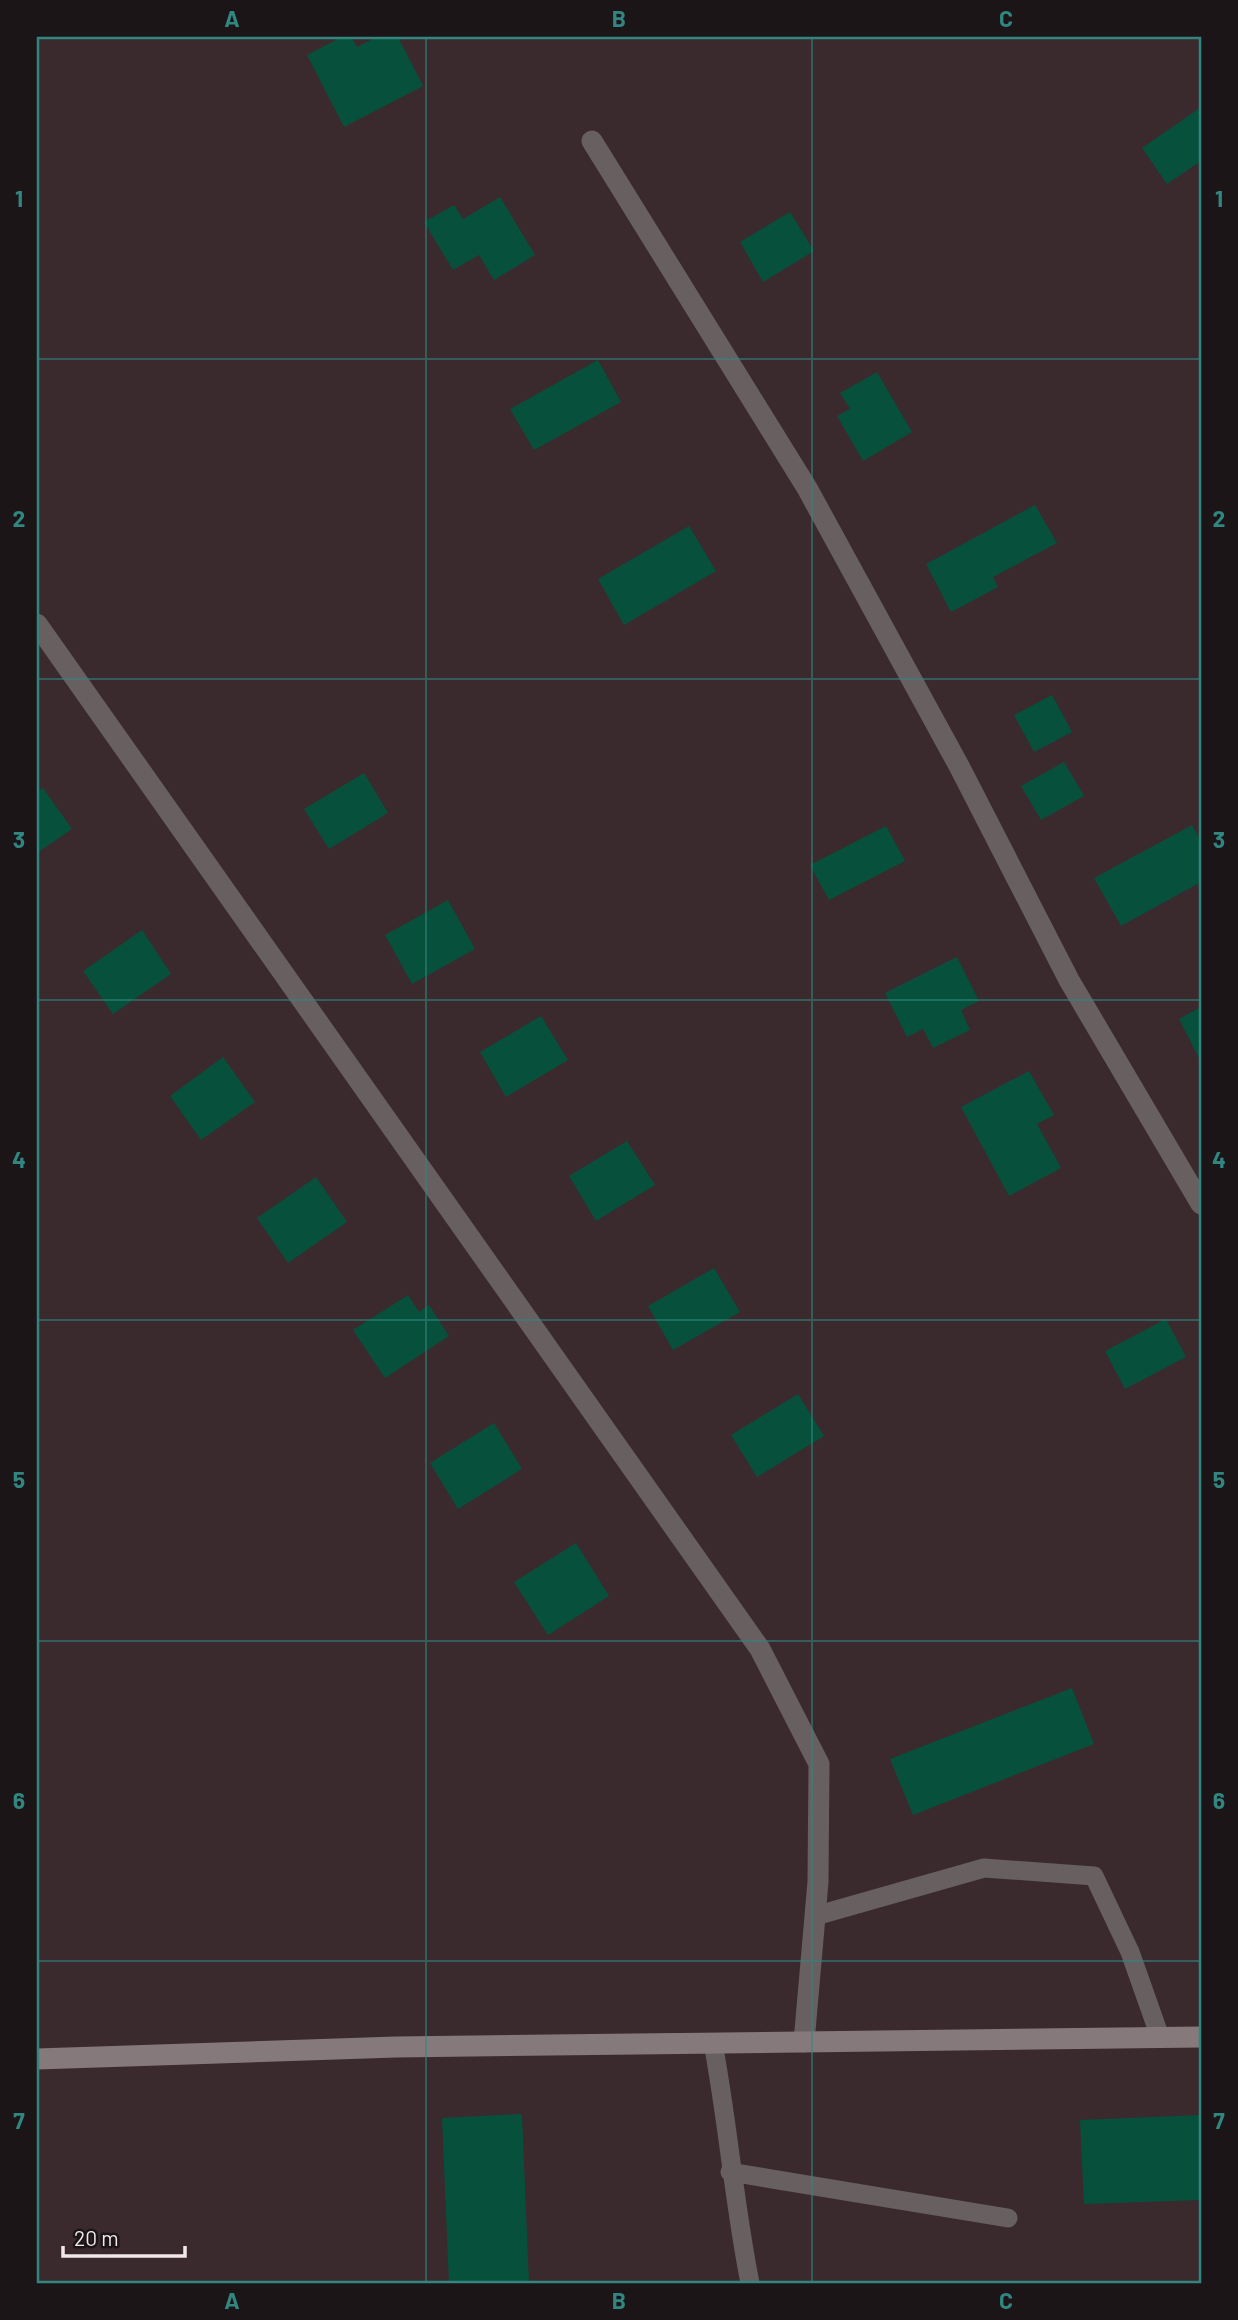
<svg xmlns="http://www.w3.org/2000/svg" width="1238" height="2320" font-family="Barlow,sans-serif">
  <rect width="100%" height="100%" fill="#3a2a2e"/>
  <path fill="#07503c" d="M342 37H351L357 47 377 37H398L423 86 344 127 307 55Z
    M1201 107V161L1167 184 1142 148Z
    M500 197 535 255 494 280 479 255 453 270 424 222 454 205 463 219Z
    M790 212 814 251 763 282 740 242Z
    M598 360 621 402 534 450 510 409Z
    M877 372 912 432 863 461 837 416 850 409 840 393Z
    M1035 505 1057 543 993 577 998 587 951 612 926 564Z
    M689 526 716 571 624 625 598 579Z
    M1052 695 1072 732 1034 752 1014 715Z
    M1064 762 1084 796 1041 820 1021 786Z
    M364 773 388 813 329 849 304 809Z
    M43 788 72 829 37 853V792Z
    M1192 825 1201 841V882L1121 926 1094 878Z
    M886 826 905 861 829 900 810 865Z
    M448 900 475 949 412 984 385 935Z
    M142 930 171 974 113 1014 83 971Z
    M957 957 979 1001 961 1010 970 1030 933 1048 923 1029 907 1037 885 993Z
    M1201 1007V1062L1179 1019Z
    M541 1016 568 1060 506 1097 480 1052Z
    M223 1057 255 1102 201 1140 170 1096Z
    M1029 1071 1054 1115 1037 1124 1061 1168 1009 1196 961 1107Z
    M627 1141 655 1185 596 1221 569 1176Z
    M316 1177 347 1222 288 1263 257 1218Z
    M714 1268 740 1312 673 1350 648 1306Z
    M408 1295 419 1312 429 1305 449 1336 385 1378 353 1330Z
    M1166 1319 1186 1357 1125 1389 1105 1351Z
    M798 1394 824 1436 757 1477 731 1435Z
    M494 1423 522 1469 458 1509 430 1463Z
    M576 1543 609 1596 548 1635 514 1582Z
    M1072 1688 1094 1744 913 1815 890 1759Z
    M522 2114 529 2283H449L442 2118Z
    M1201 2115V2200L1084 2204 1080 2120Z"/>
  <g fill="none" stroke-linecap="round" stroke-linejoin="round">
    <path stroke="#675f60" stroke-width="19" d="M815 1916 984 1868 1094 1876 1130 1952 1160 2037
      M713 2043C728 2123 734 2203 750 2283
      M730 2172 1008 2218"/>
    <path stroke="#675f60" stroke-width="21" d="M592 141 807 488 959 766 1069 980 1201 1204
      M37 624 760 1649 819 1764 818 1882 804 2042"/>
    <path stroke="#86797c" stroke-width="21" d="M37 2059 396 2047 1201 2037"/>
  </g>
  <path fill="none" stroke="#318780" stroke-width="2" stroke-opacity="0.55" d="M426 37V2283M812 37V2283M37 359H1201M37 679H1201M37 1000H1201M37 1320H1201M37 1641H1201M37 1961H1201"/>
  <rect width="1238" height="2320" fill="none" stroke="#1c1517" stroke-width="77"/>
  <path d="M63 2246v10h122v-10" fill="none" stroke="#f2e7e9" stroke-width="3.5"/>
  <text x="74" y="2246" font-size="21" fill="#f2e7e9" stroke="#1c1517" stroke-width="5" paint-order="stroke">20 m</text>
  <rect x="38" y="38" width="1162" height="2244" fill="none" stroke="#318780" stroke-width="2.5"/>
  <g font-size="23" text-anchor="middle" font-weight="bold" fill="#318780">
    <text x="232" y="27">A</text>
    <text x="619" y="27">B</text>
    <text x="1006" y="27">C</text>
    <text x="19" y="207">1</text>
    <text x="1219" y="207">1</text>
    <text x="19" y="527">2</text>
    <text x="1219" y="527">2</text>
    <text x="19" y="848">3</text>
    <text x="1219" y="848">3</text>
    <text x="19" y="1168">4</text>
    <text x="1219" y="1168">4</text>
    <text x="19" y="1488">5</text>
    <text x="1219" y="1488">5</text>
    <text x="19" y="1809">6</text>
    <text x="1219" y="1809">6</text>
    <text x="19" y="2129">7</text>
    <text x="1219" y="2129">7</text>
    <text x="232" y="2309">A</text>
    <text x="619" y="2309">B</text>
    <text x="1006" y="2309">C</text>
  </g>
</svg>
